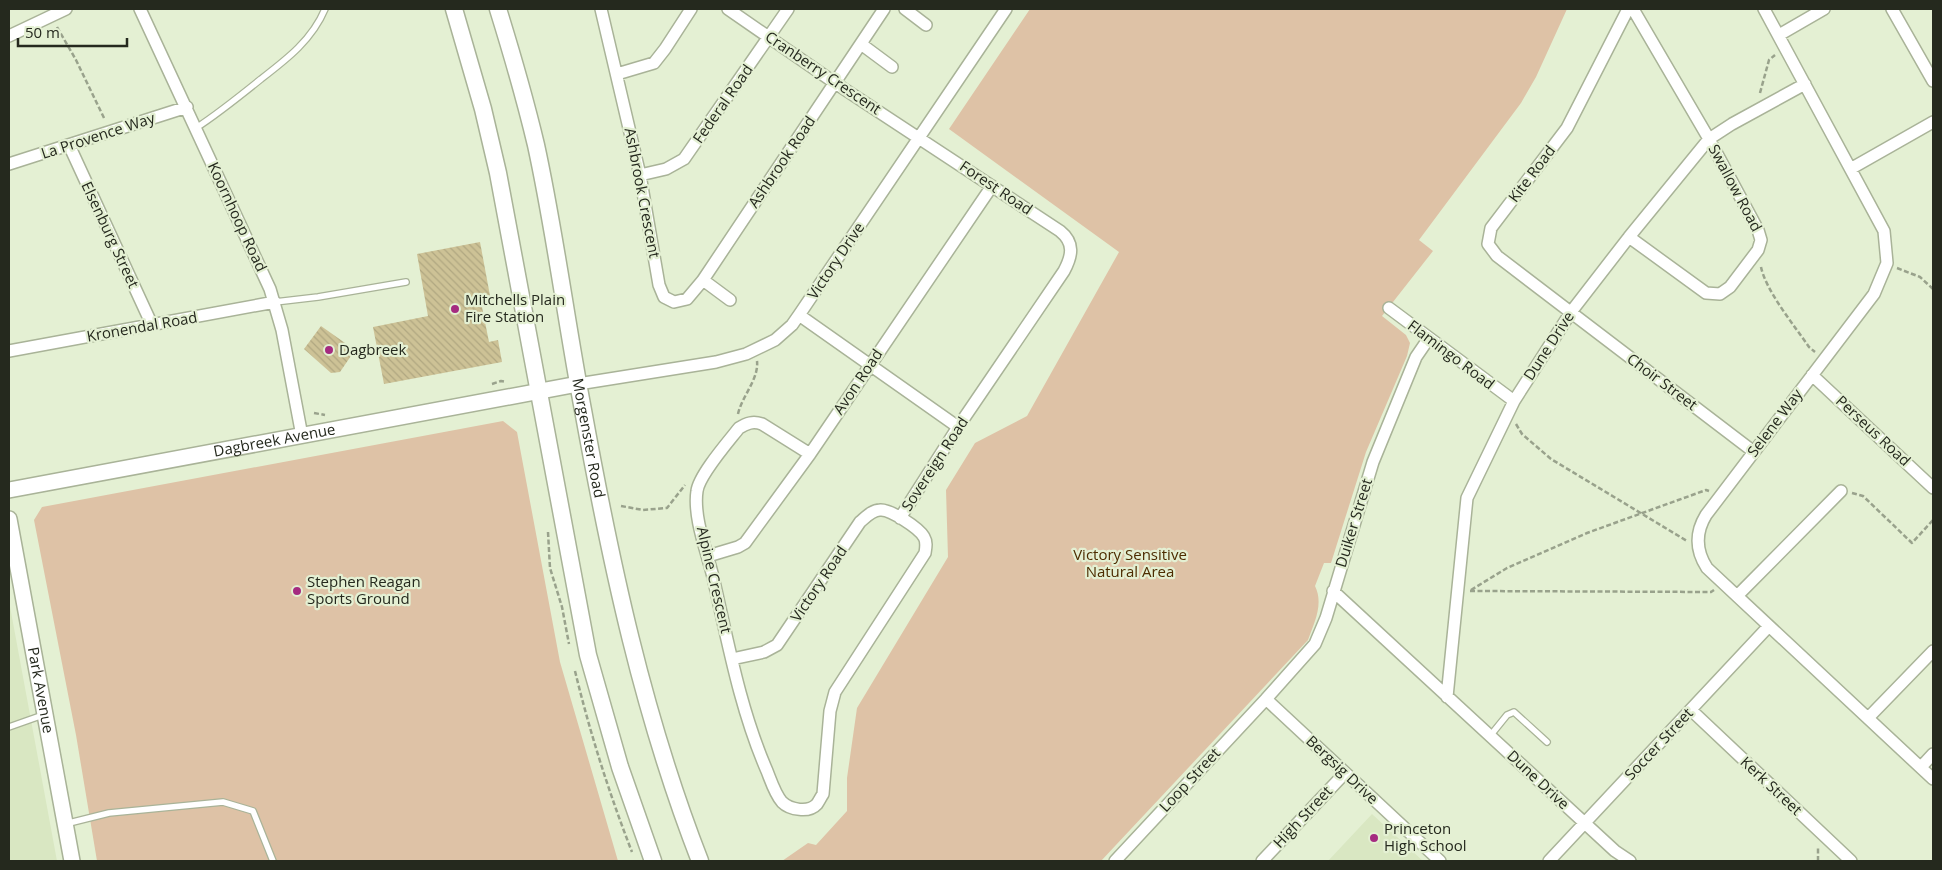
<svg xmlns="http://www.w3.org/2000/svg" width="1942" height="870" font-family="'Open Sans',sans-serif">
  <defs>
    <pattern id="building-back-hatch" width="6" height="6" patternUnits="userSpaceOnUse" patternTransform="scale(1.25)"><rect width="6" height="6" fill="#cdc296"/><path d="M-1 5l2 2M0 0l6 6M5-1l2 2" fill="none" stroke="#b0a781"/></pattern>
  </defs>
  <rect width="100%" height="100%" fill="#e4f0d3"/>
  <path fill="#d9e7c2" d="M9 601 57 861H9Z
    M1372 814 1423 861H1328Z"/>
  <path fill="#dec2a6" d="M1030 9H1567L1536 77 1521 103 1419 240 1433 251 1382 316 1406 335 1410 343 1407 356 1366 452 1331 563H1324L1315 586C1324 604 1314 623 1308 640L1101 861H782L808 843 816 845 847 811V778L857 708 948 557 946 490 975 443 1027 416 1119 252 949 129Z
    M503 421 517 432 560 662 618 861H97L76 735 34 520 42 507Z"/>
  <path fill="url(#building-back-hatch)" d="M480 242 491 301 481 302 489 342 498 340 502 362 384 384 373 327 428 316 417 254Z
    M321 326 355 350 340 372 331 373 304 349Z"/>
  <g fill="none" stroke-linecap="round" stroke-linejoin="round">
    <g stroke="#a9b398" stroke-width="8">
      <path id="service" d="M196 128C219 113 240 96 261 79 287 59 312 40 325 9
        M275 302 318 297 406 282
        M9 727 43 715
        M1490 736 1507 715 1514 712 1547 742
        M65 824 109 813 223 802 253 811 273 861"/>
    </g>
    <g stroke="#a9b398" stroke-width="14">
      <path id="minor" d="M140 9 270 289 282 330 302 436
        M601 9 640 175 659 285 664 297 674 302 687 299 703 280 730 300
        M728 9 835 83 1060 231C1075 243 1072 256 1064 271L958 427 900 518
        M905 9 926 25
        M1628 9 1567 128 1491 228 1488 244 1497 256 1754 452
        M1764 9 1884 231 1887 263 1874 294 1706 515C1695 533 1696 551 1707 568L1933 779
        M1892 9 1933 81
        M1779 35 1824 9
        M9 36 66 9
        M861 44 892 67
        M617 74 654 63 665 49 691 9
        M69 145 152 325
        M9 164 187 107
        M1852 168 1933 122
        M640 175 666 169 684 159 788 9
        M1629 237 1706 293 1720 294 1730 287 1758 250 1761 240 1758 230 1709 139 1633 9
        M703 280 884 9
        M1389 308 1514 401
        M799 315 958 427
        M9 351 275 302
        M1812 375 1933 488
        M578 384 716 362 746 354 775 340 792 325 799 315 1006 9
        M708 556 738 547 745 543 810 454 992 186
        M1333 591 1615 851 1630 861
        M1737 596 1841 491
        M732 659 764 652 777 645 860 522C866 517 872 510 880 510 890 509 919 528 924 537 927 542 926 547 925 553L835 692 830 711 823 794C821 797 819 801 817 804 809 813 790 810 782 802 775 794 771 781 767 771 740 709 728 642 713 577 707 552 693 517 697 491 699 475 728 442 739 428 747 423 753 421 762 424L810 454
        M1447 697 1467 498 1514 401 1571 312 1629 237 1709 139 1732 124 1805 84
        M1266 699 1440 861
        M1691 710 1851 861
        M1868 718 1933 651
        M1921 767 1933 754
        M1115 861 1266 699 1315 644 1326 618 1373 462 1416 357 1429 338
        M1262 861 1345 773
        M1549 861 1769 626"/>
    </g>
    <g stroke="#a9b398" stroke-width="18">
      <g id="tertiary">
        <path id="s1" d="M9 490 578 384"/>
        <path id="s2" d="M9 519 72 861"/>
      </g>
    </g>
    <g stroke="#a9b398" stroke-width="19">
      <g id="secondary">
        <path d="M454 9 483 109 498 173 588 655 620 767 653 861"/>
        <path id="s3" d="M498 9C512 54 525 99 536 145 555 232 566 321 583 410 611 564 643 715 700 861"/>
      </g>
    </g>
    <path stroke="#99a28c" stroke-width="2.5" stroke-dasharray="5 2.5" stroke-linecap="butt" d="M57 27 76 60 105 120
      M1760 93 1769 60 1775 55
      M1761 267C1766 291 1794 325 1809 347L1815 352
      M1897 268 1920 277 1933 289
      M492 384 501 381 506 382
      M314 413 325 415
      M738 414C742 396 759 379 757 361
      M1516 424 1522 434 1551 459 1687 541
      M1852 493 1863 496 1912 543 1933 520
      M621 506 643 510 667 508 685 485
      M548 532 550 568 562 607 569 644
      M1471 590 1507 568 1587 533 1706 490 1709 491
      M1470 591 1711 592 1714 590
      M575 671C590 733 609 793 632 852
      M1818 861V848"/>
    <use href="#service" stroke="#fff" stroke-width="5.5"/>
    <use href="#minor" stroke="#fff" stroke-width="11"/>
    <use href="#tertiary" stroke="#fff" stroke-width="15"/>
    <use href="#secondary" stroke="#fff" stroke-width="16"/>
  </g>
  <g fill="#a52b80" stroke="#e4f0d3" stroke-width="2">
    <circle cx="455" cy="309" r="5"/>
    <circle cx="329" cy="350" r="5"/>
    <circle cx="297" cy="591" r="5"/>
    <circle cx="1374" cy="838" r="5"/>
  </g>
  <g text-anchor="middle" stroke-width="4.5" stroke-linejoin="round" paint-order="stroke">
    <g font-size="15" fill="#25291e" stroke="#e4f0d3">
      <text transform="translate(823 73) rotate(34)" y="5">Cranberry Crescent</text>
      <text transform="translate(723 104) rotate(-55)" y="5">Federal Road</text>
      <text transform="translate(98 136) rotate(-18)" y="5">La Provence Way</text>
      <text transform="translate(782 162) rotate(-56)" y="5">Ashbrook Road</text>
      <text transform="translate(1532 174) rotate(-53)" y="5">Kite Road</text>
      <text transform="translate(996 188) rotate(34)" y="5">Forest Road</text>
      <text transform="translate(1735 188) rotate(62)" y="5">Swallow Road</text>
      <text transform="translate(642 193) rotate(79)" y="5">Ashbrook Crescent</text>
      <text transform="translate(237 217) rotate(65)" y="5">Koornhoop Road</text>
      <text transform="translate(110 235) rotate(65)" y="5">Elsenburg Street</text>
      <text transform="translate(836 261) rotate(-56)" y="5">Victory Drive</text>
      <text transform="translate(142 327) rotate(-10)" y="5">Kronendal Road</text>
      <text transform="translate(1549 346) rotate(-57)" y="5">Dune Drive</text>
      <text transform="translate(1451 355) rotate(37)" y="5">Flamingo Road</text>
      <text transform="translate(858 382) rotate(-56)" y="5">Avon Road</text>
      <text transform="translate(1662 382) rotate(37)" y="5">Choir Street</text>
      <text transform="translate(1775 423) rotate(-53)" y="5">Selene Way</text>
      <text transform="translate(1873 431) rotate(43)" y="5">Perseus Road</text>
      <text dy="5" stroke="none"><textPath href="#s3" startOffset="439">Morgenster Road</textPath></text>
      <text dy="5" stroke="none"><textPath href="#s1" startOffset="270">Dagbreek Avenue</textPath></text>
      <text transform="translate(935 464) rotate(-57)" y="5">Sovereign Road</text>
      <text transform="translate(1354 523) rotate(-73)" y="5">Duiker Street</text>
      <text transform="translate(714 580) rotate(77)" y="5">Alpine Crescent</text>
      <text transform="translate(819 584) rotate(-56)" y="5">Victory Road</text>
      <text dy="5" stroke="none"><textPath href="#s2" startOffset="174">Park Avenue</textPath></text>
      <text transform="translate(1659 744) rotate(-47)" y="5">Soccer Street</text>
      <text transform="translate(1342 770) rotate(43)" y="5">Bergsig Drive</text>
      <text transform="translate(1190 780) rotate(-47)" y="5">Loop Street</text>
      <text transform="translate(1538 780) rotate(43)" y="5">Dune Drive</text>
      <text transform="translate(1771 786) rotate(43)" y="5">Kerk Street</text>
      <text transform="translate(1303 817) rotate(-47)" y="5">High Street</text>
    </g>
    <g font-size="15" fill="#25291e" stroke="#e4f0d3" text-anchor="start">
      <text x="465" y="305">Mitchells Plain<tspan x="465" dy="17">Fire Station</tspan></text>
      <text x="339" y="355">Dagbreek</text>
      <text x="307" y="587">Stephen Reagan<tspan x="307" dy="17">Sports Ground</tspan></text>
      <text x="1384" y="834">Princeton<tspan x="1384" dy="17">High School</tspan></text>
    </g>
    <g font-size="15" fill="#4d2c00" stroke="#e4f0d3">
      <text x="1130" y="560">Victory Sensitive<tspan x="1130" dy="17">Natural Area</tspan></text>
    </g>
  </g>
  <rect width="1942" height="870" fill="none" stroke="#25291e" stroke-width="20"/>
  <path d="M18 38v8h109v-8" fill="none" stroke="#25291e" stroke-width="2.5"/>
  <text x="25" y="38" font-size="15" fill="#25291e" stroke="#e4f0d3" stroke-width="4" paint-order="stroke">50 m</text>
</svg>
